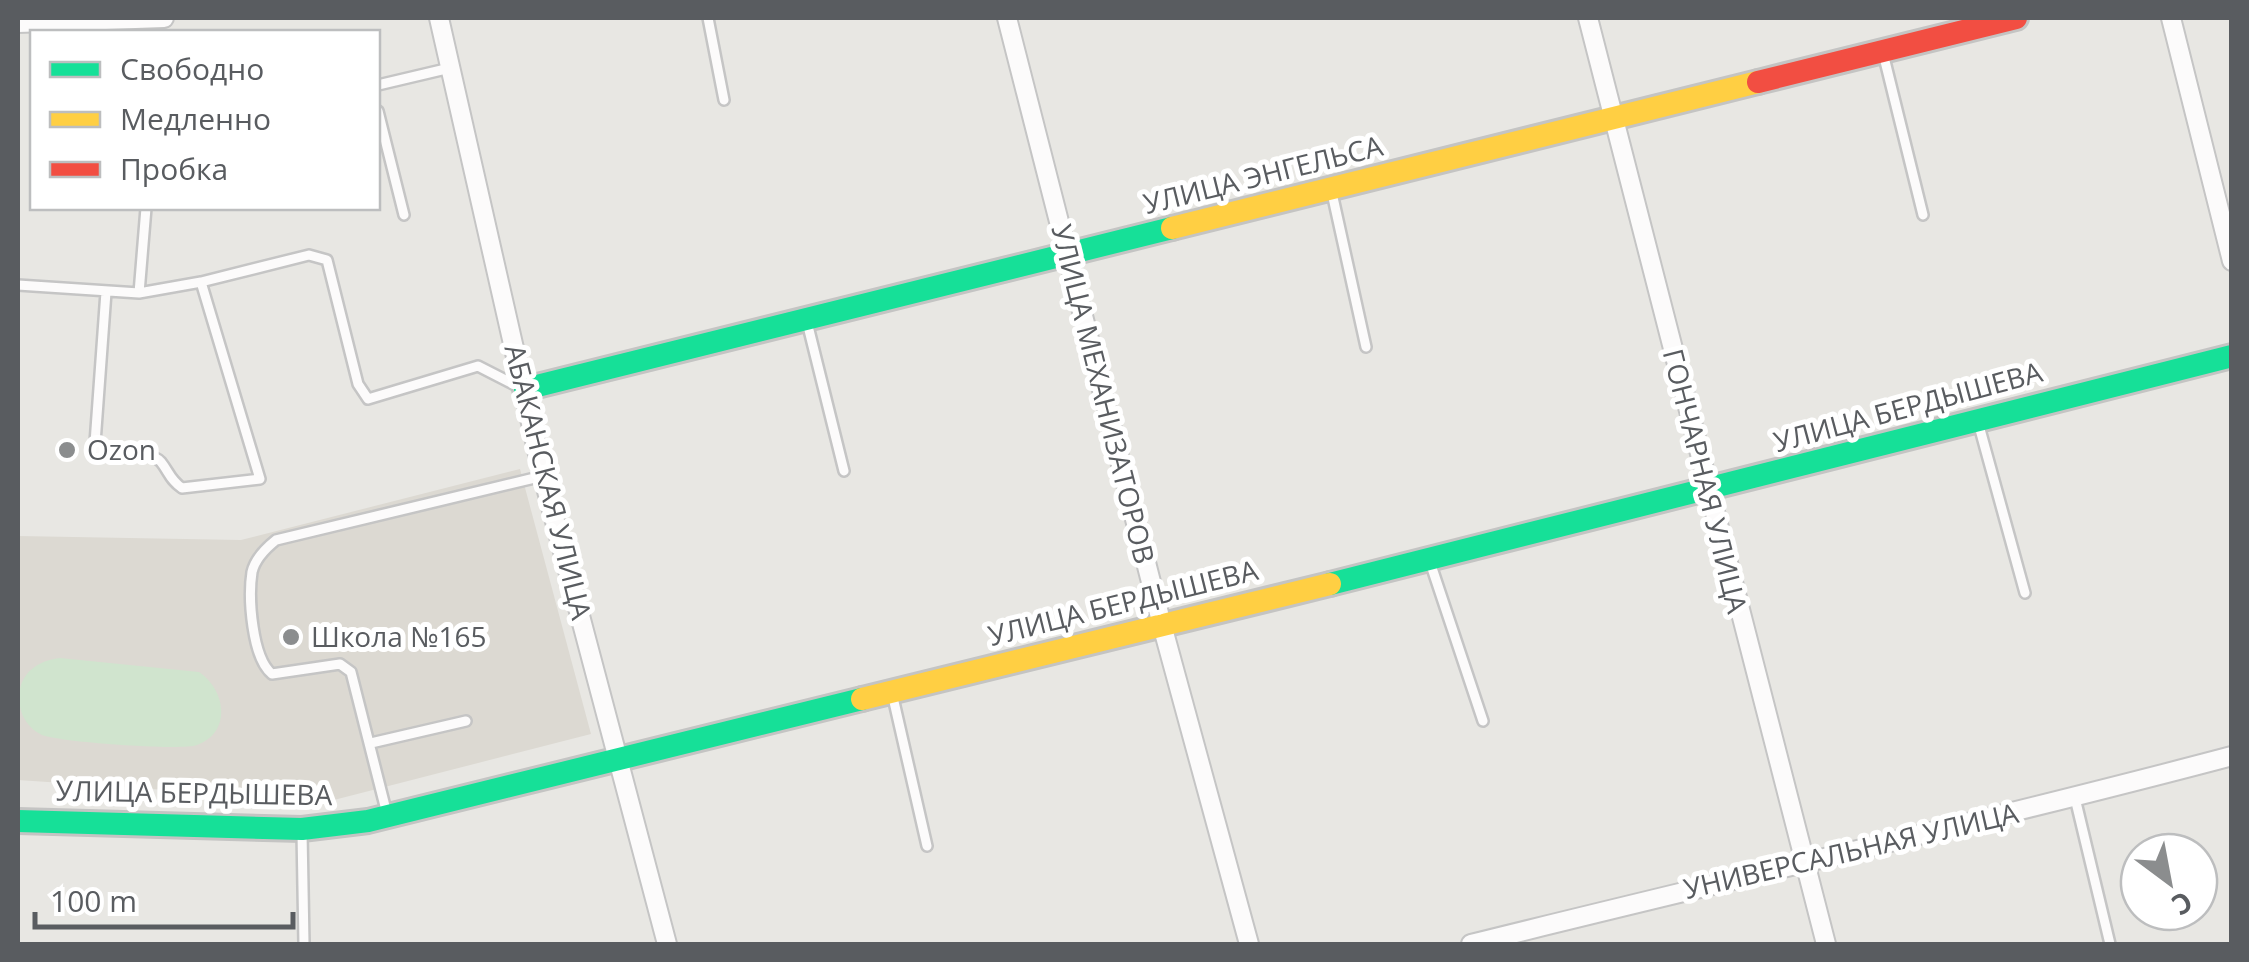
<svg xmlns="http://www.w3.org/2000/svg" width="2249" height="962" font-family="'Open Sans',sans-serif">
  <rect width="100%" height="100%" fill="#e8e7e3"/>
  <path fill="#dcd9d2" d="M520 469 591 734 330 801 18 780V536L241 540Z"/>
  <path fill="#d0e4ce" d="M60 658 199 672C225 689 233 732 197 745 181 751 59 742 42 735 25 727 16 708 20 689 24 670 41 660 60 658Z"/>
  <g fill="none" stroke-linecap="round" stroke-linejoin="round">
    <g stroke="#c5c5c5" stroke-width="14">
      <path id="lane" d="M708 18 724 100
        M1883 53 1923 215
        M378 85 450 68
        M378 111 404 215
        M1332 193 1366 347
        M18 285 139 293 201 282 309 255 327 260 358 384 368 399 478 366 521 388
        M106 292 95 443 102 453C118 454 150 450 161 462 169 472 170 480 182 488L260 479 201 282
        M139 293 146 208
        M807 322 844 471
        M1978 422 2025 593
        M1430 562 1483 721
        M892 693 927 846
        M371 743 466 721
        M2075 798 2110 944
        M387 814 351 672 340 664 272 674C252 658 248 598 252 572 255 559 266 548 276 540L543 476
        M302 832 304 944"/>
    </g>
    <g stroke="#c5c5c5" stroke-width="22">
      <path id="street" d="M439 18 543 476 667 944
        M1007 18 1162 625 1249 944
        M1588 18 1826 944
        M2171 18 2232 261
        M18 23 164 18
        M1471 944C1724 881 1979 823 2232 756"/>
    </g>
    <g stroke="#c4c4c3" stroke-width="28">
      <path id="fast" d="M525 389 1172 228
        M1330 584 2232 356
        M18 821 302 829 368 821 862 699"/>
    </g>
    <g stroke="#c4c4c3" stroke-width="28">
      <path id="slow" d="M1172 228 1758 82
        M862 699 1330 584"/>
    </g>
    <g stroke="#c4c4c3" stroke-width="28">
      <path id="jam" d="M1758 82 2016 18"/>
    </g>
    <use href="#lane" stroke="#fcfbfb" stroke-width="9"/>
    <use href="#street" stroke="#fcfbfb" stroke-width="18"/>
    <use href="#fast" stroke="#16e098" stroke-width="22"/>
    <use href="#slow" stroke="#ffcf43" stroke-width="22"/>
    <use href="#jam" stroke="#f24e42" stroke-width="22"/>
  </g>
  <g fill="#8b8d8e" stroke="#fff" stroke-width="4">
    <circle cx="67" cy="450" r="10"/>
    <circle cx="291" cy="637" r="10"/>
  </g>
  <g text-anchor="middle" stroke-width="10" stroke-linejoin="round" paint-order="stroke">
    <g font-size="28" fill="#595c60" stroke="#fff">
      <text transform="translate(1263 175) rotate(-14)" y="10">УЛИЦА ЭНГЕЛЬСА</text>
      <text transform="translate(1103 394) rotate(76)" y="10">УЛИЦА МЕХАНИЗАТОРОВ</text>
      <text transform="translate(1908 407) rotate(-15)" y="10">УЛИЦА БЕРДЫШЕВА</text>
      <text transform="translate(1705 481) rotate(76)" y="10">ГОНЧАРНАЯ УЛИЦА</text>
      <text transform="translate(548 482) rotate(76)" y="10">АБАКАНСКАЯ УЛИЦА</text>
      <text transform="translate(1123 603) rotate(-14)" y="10">УЛИЦА БЕРДЫШЕВА</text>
      <text transform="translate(194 793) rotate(1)" y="10">УЛИЦА БЕРДЫШЕВА</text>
      <text transform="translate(1851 851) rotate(-13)" y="10">УНИВЕРСАЛЬНАЯ УЛИЦА</text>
    </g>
    <g font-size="28" fill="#595c60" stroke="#fff" text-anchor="start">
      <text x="87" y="460">Ozon</text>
      <text x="311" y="647">Школа №165</text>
    </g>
  </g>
  <rect width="2249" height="962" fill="none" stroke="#595c60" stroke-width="40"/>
  <rect x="30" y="30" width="350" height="180" fill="#ffffff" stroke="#bdbebf" stroke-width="2.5"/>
  <rect x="50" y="62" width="50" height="15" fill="#16e098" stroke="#bdbebf" stroke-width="2.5"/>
  <text x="120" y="80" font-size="30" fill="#595c60">Свободно</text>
  <rect x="50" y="112" width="50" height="15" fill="#ffcf43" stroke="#bdbebf" stroke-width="2.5"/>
  <text x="120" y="130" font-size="30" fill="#595c60">Медленно</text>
  <rect x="50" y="162" width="50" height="15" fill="#f24e42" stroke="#bdbebf" stroke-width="2.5"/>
  <text x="120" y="180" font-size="30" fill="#595c60">Пробка</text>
  <g transform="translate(2169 882) rotate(148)"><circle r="48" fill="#ffffff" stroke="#bdbebf" stroke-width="2.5"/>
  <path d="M0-8L18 38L0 25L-18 38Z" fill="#8b8d8e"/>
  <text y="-15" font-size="28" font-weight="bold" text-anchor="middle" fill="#595c60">С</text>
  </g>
  <path d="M35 912v15h258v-15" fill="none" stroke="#595c60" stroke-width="5"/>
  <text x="50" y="912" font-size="30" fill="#595c60" stroke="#ffffff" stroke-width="8" paint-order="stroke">100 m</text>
</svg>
